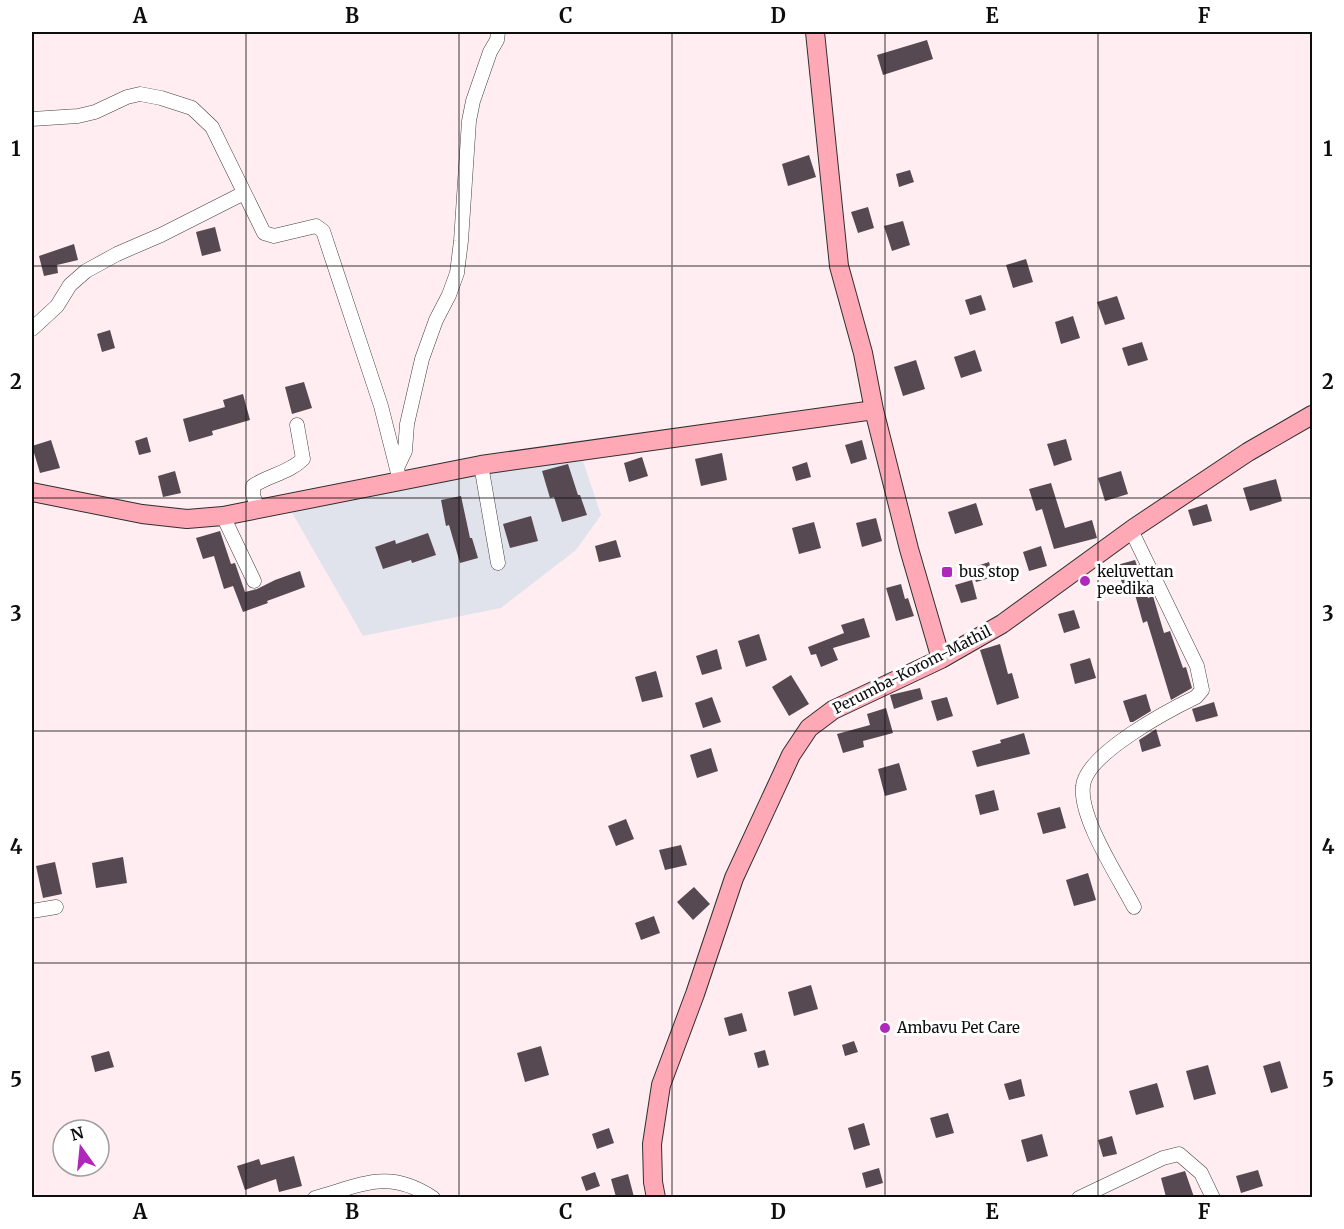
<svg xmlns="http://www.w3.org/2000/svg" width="1344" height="1229" font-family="Merriweather,serif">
  <rect width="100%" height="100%" fill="#ffedf1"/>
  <path fill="#e1e3ec" d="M581 455 601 515 576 550 501 608 363 636 291 511 436 481Z"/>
  <path fill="#564951" d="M927 40 933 59 883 75 877 55Z
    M809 155 816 177 788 186 782 164Z
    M910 170 914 182 899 187 896 174Z
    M868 207 874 228 858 233 851 212Z
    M903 221 910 245 892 251 884 226Z
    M215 227 221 251 202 256 196 232Z
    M74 244 78 260 57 265 58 273 44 276 39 256Z
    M1026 259 1033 282 1013 288 1006 265Z
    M981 295 986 310 970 315 965 300Z
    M1117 296 1125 319 1105 325 1097 302Z
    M1073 316 1080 338 1061 344 1055 322Z
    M110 330 115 348 102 352 97 334Z
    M1142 342 1148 360 1128 366 1122 348Z
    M975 350 982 371 961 378 954 357Z
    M916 360 925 389 903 396 894 367Z
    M304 382 312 408 292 414 285 387Z
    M243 394 250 420 212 431 213 435 189 442 183 419 225 407 223 400Z
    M147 437 151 452 139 455 135 441Z
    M1066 439 1072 460 1054 466 1047 444Z
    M51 440 60 468 40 473 32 446Z
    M862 440 867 459 851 464 845 445Z
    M722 453 727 480 701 486 695 459Z
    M642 457 648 476 629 482 624 463Z
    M807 462 811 477 796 481 792 467Z
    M568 464 578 495H580L587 515 562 522 554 497 550 498 542 471Z
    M175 471 181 493 163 497 158 476Z
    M1121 471 1128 494 1105 501 1098 478Z
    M1276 479 1282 501 1250 511 1243 488Z
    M1051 483 1065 528 1092 520 1097 538 1054 549 1042 509 1036 511 1029 489Z
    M461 496 470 538H472L478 558 460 563 449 525 446 526 441 500Z
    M976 503 983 525 955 534 948 512Z
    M1207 504 1212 521 1193 526 1188 510Z
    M531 516 538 541 510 548 503 524Z
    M876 518 882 541 862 547 856 523Z
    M814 522 821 548 799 554 792 528Z
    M220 531 231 564 235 563 245 592 257 589 275 580 300 571 305 587 267 601 268 603 243 612 233 586 224 589 214 556 203 559 196 538Z
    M428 533 436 555 412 563 411 560 383 569 375 547 395 540 396 544Z
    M616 540 621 557 599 562 595 546Z
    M1041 546 1047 566 1029 571 1023 552Z
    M1135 560 1148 598 1153 596 1164 633 1170 631 1183 668 1186 667 1192 688 1171 700 1147 621 1143 623 1132 584 1123 587 1117 565Z
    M989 562 993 577 976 582 971 568Z
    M972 580 977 599 961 603 955 585Z
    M901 584 905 599 908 598 914 616 896 621 886 588Z
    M1074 610 1080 628 1064 633 1058 614Z
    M864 618 870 637 833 648 838 660 821 667 816 654 811 655 808 647 844 633 841 625Z
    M759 634 767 660 746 667 738 641Z
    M1000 644 1008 674 1012 673 1019 698 997 705 980 650Z
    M717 649 722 669 702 675 696 656Z
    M1090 658 1096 678 1075 684 1070 664Z
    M656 671 663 697 642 702 635 677Z
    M791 675 809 704 789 716 772 687Z
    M920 688 923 699 894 709 890 695Z
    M1146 694 1151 711 1133 722H1130L1123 701Z
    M712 697 721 722 703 728 695 703Z
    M947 697 953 716 937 721 931 701Z
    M1214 702 1218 716 1196 722 1192 709Z
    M886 708 893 733 863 741 864 747 843 753 837 734 870 725 867 714Z
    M1156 729 1161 746 1142 752 1139 740Z
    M1024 733 1030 754 977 767 972 751 1001 743 1000 740Z
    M711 748 718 771 697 778 690 755Z
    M899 763 907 790 885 796 878 769Z
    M994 790 999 810 980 815 975 795Z
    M1060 807 1066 828 1043 834 1037 813Z
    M626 819 634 839 616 846 608 826Z
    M681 845 687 865 665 870 659 850Z
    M123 857 127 883 96 888 92 863Z
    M55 862 62 894 43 898 36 866Z
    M1088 873 1096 900 1074 906 1066 880Z
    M694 887 710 904 693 920 677 902Z
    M654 916 660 933 641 940 635 923Z
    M811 985 818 1009 794 1016 788 992Z
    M742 1013 747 1031 729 1036 724 1018Z
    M854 1041 858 1052 845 1056 842 1045Z
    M541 1046 549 1075 525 1082 517 1053Z
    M765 1050 769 1065 758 1068 754 1053Z
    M109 1051 114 1067 95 1072 91 1056Z
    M1280 1061 1288 1088 1271 1093 1263 1066Z
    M1208 1065 1216 1094 1194 1100 1186 1071Z
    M1021 1079 1025 1096 1009 1100 1004 1084Z
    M1157 1083 1164 1107 1136 1115 1129 1091Z
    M948 1113 954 1133 936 1138 930 1118Z
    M864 1123 870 1145 854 1150 848 1128Z
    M609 1128 614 1143 597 1149 592 1134Z
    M1042 1134 1048 1156 1027 1162 1021 1140Z
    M1112 1136 1117 1154 1103 1157 1098 1140Z
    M294 1156 302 1186 279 1192 276 1179 245 1190 237 1166 259 1159 261 1165Z
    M879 1168 883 1183 866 1188 862 1173Z
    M1258 1170 1263 1186 1241 1193 1236 1176Z
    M1185 1171 1194 1197H1166L1161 1178Z
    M595 1172 600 1186 586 1191 581 1177Z
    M628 1174 634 1197H616L611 1179Z"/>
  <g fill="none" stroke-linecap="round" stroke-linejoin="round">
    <g stroke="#404040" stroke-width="15">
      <path id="street" d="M32 119 78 116 95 112 127 97 140 94 161 98 192 108 212 127 264 233 274 236 316 226 323 231 381 406 400 481
        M32 329 57 306 70 285 86 271 117 254 161 235 244 193
        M481 465 498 563
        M397 468 405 451 407 424 422 359 436 320 449 295 457 273 461 241 469 121 473 101 490 52 497 40 498 32
        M258 509 253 495V486C269 475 289 473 303 459L297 425
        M223 516 254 581
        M1131 530 1197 666 1202 690 1196 697C1169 710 1086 754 1083 786 1079 818 1119 878 1134 907
        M32 911 56 907
        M315 1198C362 1185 388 1168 433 1198
        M1079 1198 1163 1158 1179 1154 1201 1173 1213 1198"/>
    </g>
    <g stroke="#2f2f2f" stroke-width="20">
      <path id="secondary" d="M815 32 839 266 863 353 874 410 909 549 941 659
        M32 492 142 514 187 519 223 516 481 465 874 410
        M656 1198 653 1182 652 1144 661 1085 695 994 734 878 791 755 809 728 833 710 941 659 1002 624 1134 528 1248 452 1312 415"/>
    </g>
    <use href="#street" stroke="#fff" stroke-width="14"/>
    <use href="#secondary" stroke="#fea9b5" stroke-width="18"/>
  </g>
  <path fill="none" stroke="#0d0d0d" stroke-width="1.5" stroke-opacity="0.55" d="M246 32V1198M459 32V1198M672 32V1198M885 32V1198M1098 32V1198M32 266H1312M32 498H1312M32 731H1312M32 963H1312"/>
  <g fill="#b027bb" stroke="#fff" stroke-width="2">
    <rect x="941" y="566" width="12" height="12" rx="3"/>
    <circle cx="1085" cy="581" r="6"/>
    <circle cx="885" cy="1028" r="6"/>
  </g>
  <g text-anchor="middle" stroke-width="6" stroke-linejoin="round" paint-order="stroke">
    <g font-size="15" fill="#0d0d0d" stroke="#fff" text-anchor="start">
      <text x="959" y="577">bus stop</text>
      <text x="1097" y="577">keluvettan<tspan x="1097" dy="17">peedika</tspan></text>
      <text x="897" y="1033">Ambavu Pet Care</text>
    </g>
    <g font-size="15" fill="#0d0d0d" stroke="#fff">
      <text transform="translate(912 670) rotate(-27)" y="5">Perumba-Korom-Mathil</text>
    </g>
  </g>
  <rect width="1344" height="1229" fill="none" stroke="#ffffff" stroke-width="66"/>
  <g transform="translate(81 1148) rotate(345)"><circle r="28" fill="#ffffff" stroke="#9e9e9e" stroke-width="1.5"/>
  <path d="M0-4.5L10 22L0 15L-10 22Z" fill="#b027bb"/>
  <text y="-9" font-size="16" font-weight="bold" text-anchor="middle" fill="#0d0d0d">N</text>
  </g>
  <rect x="33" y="33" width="1278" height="1163" fill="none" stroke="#0d0d0d" stroke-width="2"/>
  <g font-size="20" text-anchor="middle" font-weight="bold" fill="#0d0d0d">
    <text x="140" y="23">A</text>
    <text x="352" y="23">B</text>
    <text x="566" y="23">C</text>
    <text x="778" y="23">D</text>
    <text x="992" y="23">E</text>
    <text x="1204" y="23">F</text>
    <text x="16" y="156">1</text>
    <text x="1328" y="156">1</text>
    <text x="16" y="389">2</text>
    <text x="1328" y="389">2</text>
    <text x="16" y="621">3</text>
    <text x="1328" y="621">3</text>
    <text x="16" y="854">4</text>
    <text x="1328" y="854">4</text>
    <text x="16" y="1087">5</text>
    <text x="1328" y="1087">5</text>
    <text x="140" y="1219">A</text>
    <text x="352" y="1219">B</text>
    <text x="566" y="1219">C</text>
    <text x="778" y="1219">D</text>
    <text x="992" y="1219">E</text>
    <text x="1204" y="1219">F</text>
  </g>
</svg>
